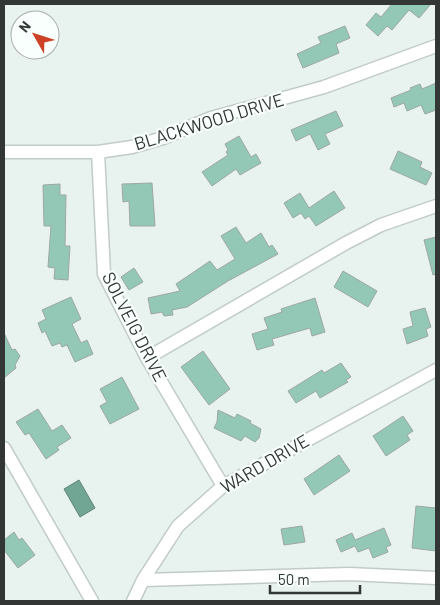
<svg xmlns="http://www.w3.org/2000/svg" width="440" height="605" font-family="Barlow,sans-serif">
  <rect width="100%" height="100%" fill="#e8f2ee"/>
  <path fill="#72a694" stroke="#5f8477" d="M79 480 95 508 80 517 64 489Z"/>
  <path fill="#94c8b6" stroke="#9da7a3" d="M392 4H431L419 18 409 10 392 30 387 26 378 36 366 25 376 13 381 17Z
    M345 26 350 38 336 44 339 53 303 68 297 54 321 43 318 37Z
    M436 83V110L425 114 421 105 407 111 404 103 394 107 391 98 411 90 410 88 420 84 422 89Z
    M336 111 343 126 325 134 330 144 318 150 310 134 296 141 291 130Z
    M239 136 251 157 256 154 261 163 240 175 236 169 212 186 202 172 228 155 226 152 228 150 225 144Z
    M398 151 422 162 420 167 432 173 426 185 390 169Z
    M152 183 155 226H130L129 201 123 202 122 184Z
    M60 184V195H66L65 246H70L68 280 54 279 55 268 48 267 51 226H44L43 185Z
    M334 191 345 208 316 226 309 216 305 219 301 213 293 218 284 203 300 193 309 208Z
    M236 227 246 243 261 233 269 247 272 245 278 254 228 281 187 307 172 310 173 315 164 316 162 312 151 314 148 298 180 291 176 284 210 261 217 270 235 259 221 236Z
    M436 237V274L433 275 424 240Z
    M134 268 143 282 129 290 121 277Z
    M343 271 377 291 368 307 334 287Z
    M71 297 81 319 72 324 81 343 87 340 93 354 75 362 67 345 62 347 60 343 52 346 45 331 42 333 38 323 46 319 42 310Z
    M315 298 325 332 312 336 310 328 272 339 274 345 257 350 252 334 268 329 264 318 282 312 281 309Z
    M425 308 431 327 426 329 428 336 407 344 403 329 413 326 410 312Z
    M4 333 12 350 15 349 20 356 15 365 16 368 4 378Z
    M203 351 230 389 209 405 181 367Z
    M341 363 351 377 346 380 348 382 320 398 316 391 296 403 288 391 322 370 324 373Z
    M122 377 139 409 110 424 100 406 107 402 100 389Z
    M38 409 52 431 62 425 71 438 57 447 59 450 46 459 29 433 25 435 16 422Z
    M218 410 235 418 237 414 251 421 250 423 261 429 259 438 255 442 245 436 241 441 214 428 217 422Z
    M403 416 413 431 407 435 410 440 386 456 373 436Z
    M339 455 350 471 314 495 304 479Z
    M416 506 436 508V551L412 548Z
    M302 526 305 542 284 545 281 529Z
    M384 528 391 545 386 547 388 552 373 558 369 548 358 552 355 546 341 552 336 540 352 533 355 540Z
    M14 532 19 540 22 538 35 555 18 568 4 550V540Z"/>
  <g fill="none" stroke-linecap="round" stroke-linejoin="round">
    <g stroke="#c1cbc7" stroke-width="15">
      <path id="minor" d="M4 152H98L132 147 163 138 211 118 324 87 436 46
        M98 152 104 274 147 358 223 486
        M147 358 346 243 381 225 436 206
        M4 448 92 601
        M143 580 349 574 436 578
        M133 601 143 580 178 526 223 486 436 370"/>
    </g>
    <use href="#minor" stroke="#fff" stroke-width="12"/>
  </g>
  <g text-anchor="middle" stroke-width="4.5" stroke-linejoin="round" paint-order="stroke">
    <g font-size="18" fill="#323634" stroke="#f8fffc">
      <text transform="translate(209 122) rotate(-17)" y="6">BLACKWOOD DRIVE</text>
      <text transform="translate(134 327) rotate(63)" y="6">SOLVEIG DRIVE</text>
      <text transform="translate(265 464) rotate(-30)" y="6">WARD DRIVE</text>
    </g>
  </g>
  <rect width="440" height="605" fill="none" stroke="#323634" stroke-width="10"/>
  <g transform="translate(35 35) rotate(309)"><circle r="24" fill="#f8fffc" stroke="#a9afac"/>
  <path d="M0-4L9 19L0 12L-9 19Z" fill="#cd4227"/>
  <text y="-8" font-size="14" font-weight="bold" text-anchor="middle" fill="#323634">N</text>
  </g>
  <path d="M270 585v8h90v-8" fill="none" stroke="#323634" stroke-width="2.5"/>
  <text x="278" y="585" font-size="15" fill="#323634" stroke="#f8fffc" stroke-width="4" paint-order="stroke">50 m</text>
</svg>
